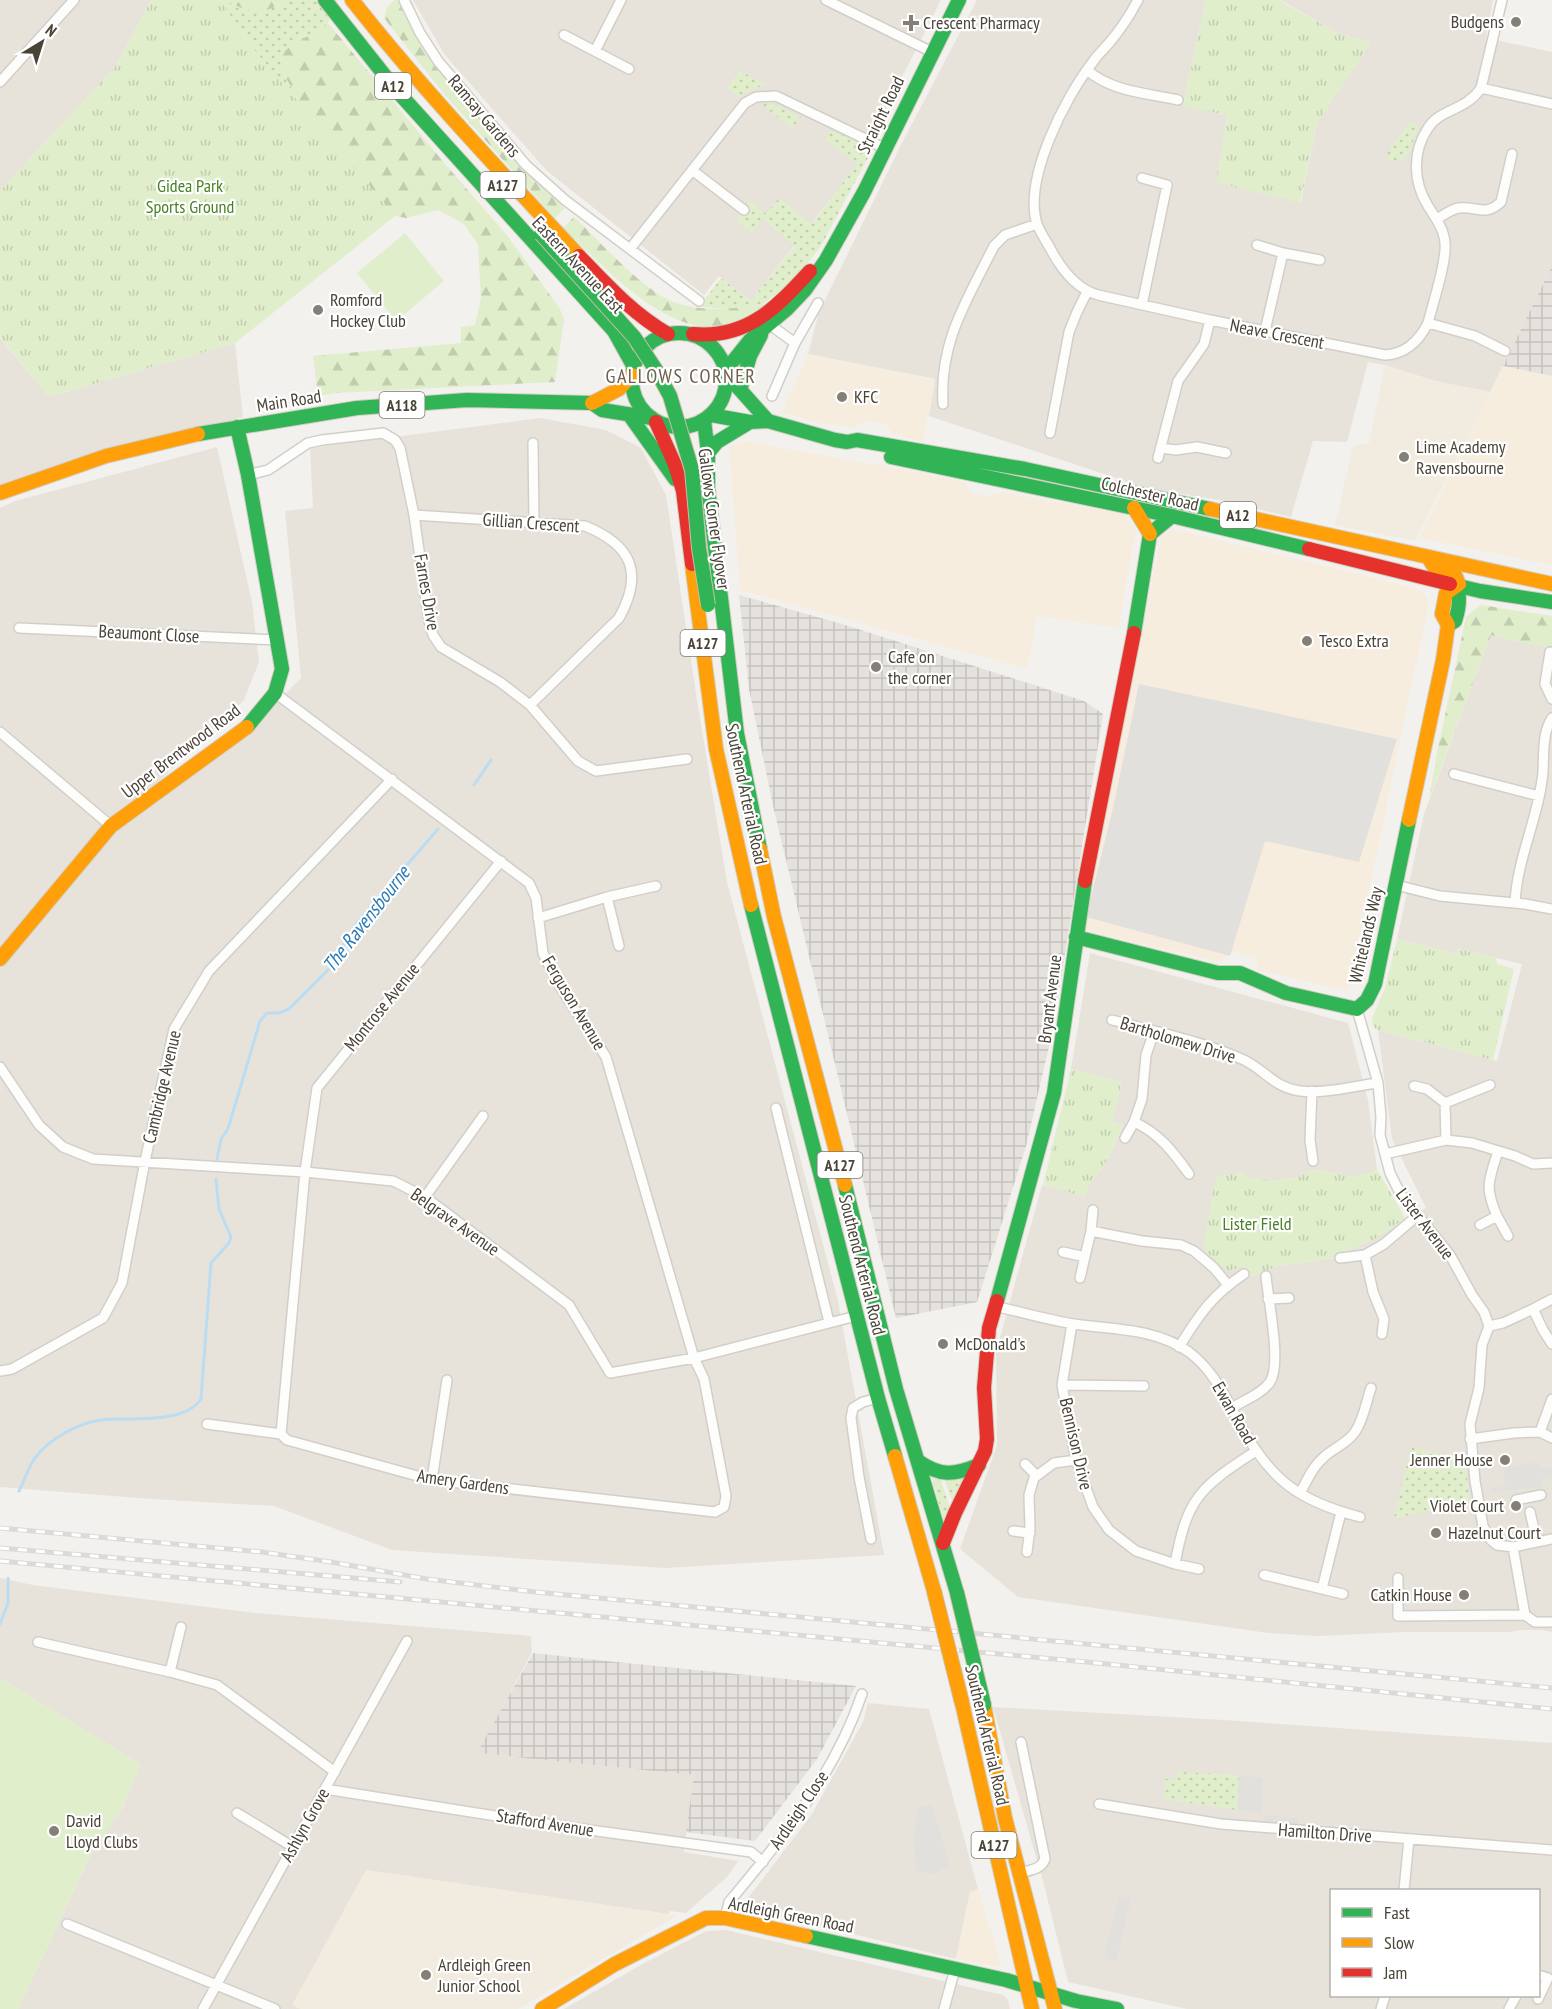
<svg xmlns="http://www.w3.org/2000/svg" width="1552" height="2009" font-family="'PT Sans Narrow',sans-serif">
  <defs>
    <pattern id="industrial-grid" width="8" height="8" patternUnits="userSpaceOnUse" patternTransform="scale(1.5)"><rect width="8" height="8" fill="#e5e1dc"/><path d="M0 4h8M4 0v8" fill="none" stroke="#c6c2bd"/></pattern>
    <pattern id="grass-dots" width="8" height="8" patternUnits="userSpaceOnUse" patternTransform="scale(1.5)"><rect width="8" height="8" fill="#e0eecb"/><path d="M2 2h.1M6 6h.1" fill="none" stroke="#c2cdaf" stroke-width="1.8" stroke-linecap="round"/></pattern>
    <pattern id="forest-firs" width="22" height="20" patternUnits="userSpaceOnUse" patternTransform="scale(1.5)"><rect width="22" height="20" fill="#e0eecb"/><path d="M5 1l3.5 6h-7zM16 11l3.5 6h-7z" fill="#c2cdaf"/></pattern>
    <pattern id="park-tufts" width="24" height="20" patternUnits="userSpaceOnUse" patternTransform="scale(1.5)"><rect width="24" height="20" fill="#e0eecb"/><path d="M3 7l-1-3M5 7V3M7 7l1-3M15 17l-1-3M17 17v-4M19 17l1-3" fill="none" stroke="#c2cdaf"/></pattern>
  </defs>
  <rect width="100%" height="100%" fill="#f3f1ed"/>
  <path fill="#e7e3da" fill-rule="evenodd" d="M0 0H151L116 66 0 191Z
    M413 0H941L858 164 751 301 719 276 704 295 547 171 444 54Z
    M977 0H1206L1183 105 1227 115 1217 182 1301 202 1317 123 1371 42 1339 34 1282 1 1283 0H1493L1486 38 1552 52V261L1551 268 1490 392 1435 381 1385 365 1368 362 1347 442 1313 441 1291 517 1220 500 1149 489 929 416 935 379 808 354 819 312 903 141Z
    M0 338 49 397 235 343 243 417 0 493Z
    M540 418 606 430 641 448 666 495 697 700 727 882 838 1301 884 1555 665 1568 392 1550 274 1506 151 1499 0 1487V508L15 501 217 447 252 602 259 662 244 700 116 822 253 727 301 678 285 511 313 508 310 448Z
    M1491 635 1552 649V1632L1540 1630H1519L1511 1632H1407L1318 1636 1268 1633 1018 1597 960 1549 997 1445 996 1352 1042 1185 1085 1196 1088 1187 1109 1157 1123 1125 1112 1122 1122 1082 1071 1069 1090 953 1348 1023 1368 1100 1377 1169 1367 1174 1350 1177 1313 1169 1299 1177 1272 1181 1248 1177 1239 1173 1244 1266 1250 1277 1278 1266 1337 1258 1350 1249 1377 1238 1405 1218 1426 1208 1392 1139 1378 1030 1497 1061 1522 964 1458 949 1457 954 1397 939 1424 814Z
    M0 1578 33 1585 255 1613 531 1636 532 1652 478 1753 694 1775 684 1852 738 1861 727 1877 686 1913 670 1911 668 1914 366 1870 293 2005 301 2009H18L91 1854 123 1807 140 1764 0 1678Z
    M868 1703 929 1709 978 1889 970 1892 956 1959 753 1910 746 1903 748 1898 812 1814 863 1722Z
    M993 1707 1224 1720 1552 1743V2009H1187L1068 1982 1044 1885ZM1332 1890H1538V1996H1332Z
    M726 1930 1003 1995 1008 2000 1010 2009H564L639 1966 706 1931Z"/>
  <path fill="#f6eddf" d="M808 354 935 380 923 442 892 433 886 424 866 421 854 428 813 422 782 412Z
    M1503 366 1552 376V565L1419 538Z
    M744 441 921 473 966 483 972 493 988 497 1001 492 1123 514 1136 529 1118 628 1037 616 1027 669 740 590 729 447Z
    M1172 529 1411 587 1424 593 1429 602 1348 991 1258 970V959L1234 952 1220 962 1081 930 1086 917 1161 537Z
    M978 1889 1001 1963 999 1967 956 1959 970 1892Z"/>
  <path fill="url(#industrial-grid)" d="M1552 261V376L1503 366 1550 270Z
    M739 595 842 624 1084 701 1103 714 1053 1029 1026 1146 977 1302 896 1318 774 810 749 689Z
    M533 1653 616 1662 856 1686 817 1759 755 1841 686 1832 694 1775 477 1753Z"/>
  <path fill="#f1ecdf" d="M1385 365 1435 381 1490 392 1415 541 1335 525 1352 450 1356 445 1369 443Z
    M366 1870 668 1914 676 1916 518 2009H301L292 2005Z"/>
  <path fill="url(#grass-dots)" d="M220 0H229L230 3 278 6 285 0H337L328 23 279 54 283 72 303 109 251 46Z
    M739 71 767 84 753 89 739 97 727 88Z
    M768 102 801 117 792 128 761 104Z
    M1410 123H1415L1419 126 1407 156 1397 162 1389 160 1387 152Z
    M831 131C843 136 864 141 871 152L821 246 793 282 763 304 736 309 699 307 721 278 751 301 795 246 763 219 752 233 736 220 750 201 766 214 779 198 812 224 857 164 825 139Z
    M1411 1447 1444 1455 1464 1453 1470 1503 1394 1518Z
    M967 1476 954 1506 945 1481Z
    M932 1478 941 1480 951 1511 944 1521Z
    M1178 1772 1239 1775 1237 1810 1164 1799 1165 1779H1178Z"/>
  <path fill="url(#forest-firs)" d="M229 0H285C267 15 251 13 230 3Z
    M394 0H397L428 54 480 119 565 208 555 218 444 94 384 18 387 8Z
    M328 23 446 165 506 234 560 309 564 320 555 382 336 393 318 396 313 356 461 343V327L475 325 481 298 478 245 464 224 438 210 406 218 395 216 303 109 283 72 279 54Z
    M574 217C599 241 634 280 663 297 692 313 732 310 763 304V308C750 316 737 325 721 327 662 334 602 264 563 228Z
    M1481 605 1552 616V649L1491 635 1429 799 1437 753 1466 617Z"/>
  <path fill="url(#park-tufts)" d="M151 0H220L251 46 395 216 235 343 49 397 0 337V191L116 66Z
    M1206 0H1283L1282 2 1339 34 1371 42 1317 123 1300 203 1216 182 1227 115 1183 106Z
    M1397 939 1456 954 1458 949 1496 958 1497 964 1514 969 1493 1060 1378 1030 1373 1027 1372 1018 1385 988Z
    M1071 1069 1122 1082 1112 1122 1123 1124 1109 1157 1088 1187 1085 1197 1043 1185Z
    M1313 1169C1338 1174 1353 1181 1377 1169L1405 1218 1377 1238 1350 1249 1337 1258 1278 1266 1250 1277 1244 1266 1228 1271 1203 1249 1216 1176 1239 1173 1248 1177 1272 1181 1299 1177Z"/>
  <path fill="#e0eecb" d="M405 233 444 281 396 321 357 273Z
    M0 1678 140 1764 123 1807 91 1854 18 2009H0Z"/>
  <path fill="#e2e0dc" d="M1139 684 1397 739 1359 862 1265 841 1230 956 1086 917 1113 808Z
    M1539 1462 1540 1469 1552 1468V1476L1542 1478 1543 1487 1493 1492 1492 1489 1505 1486 1504 1467Z
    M1239 1775 1263 1778 1262 1813 1237 1810Z
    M932 1805 950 1866 933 1874 916 1871 914 1838 918 1808Z
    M1263 1815 1299 1818 1298 1826 1263 1823Z
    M1119 1896 1131 1899 1116 1961 1104 1958Z"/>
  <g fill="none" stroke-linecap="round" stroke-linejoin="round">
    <path stroke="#bbddf3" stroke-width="3" d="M474 785 491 760
      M217 1159 221 1139 228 1129 260 1021 267 1013H279L289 1009 337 961 346 941 357 923 438 829
      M19 1491C24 1481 28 1468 35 1458 49 1439 78 1423 101 1420 129 1417 184 1425 201 1399L211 1263 229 1243 231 1237 219 1209 216 1179
      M0 1624 8 1603V1578"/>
    <g stroke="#d1cfca" stroke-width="12">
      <path id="street" d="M404 0 420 33 438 61 526 165 565 200 699 301
        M826 0 932 52
        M1138 0C1130 15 1121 29 1110 42 1104 49 1097 55 1092 63 1065 98 1023 179 1037 224 1040 232 1046 241 1050 248 1061 269 1076 289 1098 295L1210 320 1385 355C1406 354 1419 341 1428 323 1433 303 1447 261 1445 243 1444 229 1435 217 1428 206 1413 182 1412 152 1428 128 1441 108 1466 111 1481 88L1502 0
        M564 35 629 69
        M595 51 621 0
        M1087 70C1112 92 1147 93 1178 100
        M0 82 74 0
        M1481 88 1552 104
        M692 170 744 210
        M1142 178 1167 185 1142 305
        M1437 219C1444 215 1451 209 1459 208 1477 206 1485 217 1501 202L1512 154
        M1257 245 1283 253 1320 260
        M630 249 745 103 756 97 776 96 884 148
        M1428 323 1475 336 1505 351
        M769 324 795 343
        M1265 331 1283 253
        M772 396 795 343 818 303
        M943 404C939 342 967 300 994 246L1005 235 1037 224
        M1050 433 1069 332 1077 312 1087 292
        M533 443 534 522
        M1161 448 1176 450 1197 447 1226 453
        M1158 458 1178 381 1204 344 1210 320
        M248 475 268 470 308 443 322 440 383 433 395 440 400 448 414 515 429 621 433 635 441 647 500 682 530 705 578 761 596 771 687 759
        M414 515 585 526C632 545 644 573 619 618L530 705
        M19 628 278 640
        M1550 652 1545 684 1552 699
        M275 693 529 883 536 898 543 953 557 982 606 1057 694 1358 704 1379 726 1496 724 1507 715 1512 432 1480 287 1440 281 1434 305 1172 317 1088 501 861
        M0 732 111 826
        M1454 774 1539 796
        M1396 885 1440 896 1525 904 1552 909
        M607 897 656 886
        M1515 903C1517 858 1539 817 1543 772 1544 754 1542 733 1552 718
        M538 918 607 897 619 946
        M1357 1009 1378 1083 1381 1117 1380 1135 1390 1173 1400 1193 1450 1255 1472 1295 1484 1312 1489 1326
        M1112 1020C1156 1032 1202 1041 1244 1060 1265 1070 1273 1087 1300 1091 1325 1094 1353 1086 1378 1083
        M0 1067 39 1125 63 1147 93 1159 305 1172 393 1181 425 1197 569 1305 610 1373 694 1358 856 1316
        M1414 1086 1427 1089 1445 1103 1490 1085
        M1312 1091 1310 1140 1313 1161
        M1445 1103 1446 1140
        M776 1108 829 1322
        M1134 1122C1159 1133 1174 1153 1189 1174
        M1125 1138 1134 1122 1142 1099 1146 1055 1154 1032
        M1385 1154 1446 1140 1472 1143 1515 1156 1533 1164 1552 1163
        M425 1197 483 1116
        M1497 1216 1508 1236
        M1480 1225 1497 1216C1484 1186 1489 1181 1498 1151
        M1091 1231 1142 1241 1181 1245 1194 1251 1214 1268 1228 1285
        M1063 1252 1085 1257
        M1365 1255 1373 1292 1384 1319 1382 1334
        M1340 1258 1365 1255 1384 1244 1417 1216
        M1080 1278 1091 1231 1093 1210
        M1268 1299 1289 1298
        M994 1306C1021 1312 1048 1320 1074 1324 1114 1330 1155 1328 1189 1352 1213 1370 1225 1396 1239 1422 1269 1479 1298 1501 1360 1517
        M1533 1309 1552 1299
        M1072 1324 1062 1385 1076 1460 1093 1507 1109 1530 1136 1551 1175 1564 1199 1569
        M1489 1326 1482 1345 1479 1388 1470 1424 1475 1481 1483 1526 1491 1540 1497 1545 1513 1547 1552 1539
        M1489 1326 1503 1323 1533 1309 1543 1330 1552 1344
        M1179 1347C1199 1315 1212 1295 1244 1274
        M0 1371 12 1369 103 1318 122 1283 145 1161 174 1029 209 971 392 779
        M1062 1385 1144 1386
        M1232 1408C1244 1400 1262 1394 1270 1382 1282 1364 1268 1299 1266 1276
        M207 1424 281 1434
        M1540 1432 1552 1438
        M1470 1439 1514 1433 1540 1432 1552 1399
        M1025 1464 1036 1475
        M432 1480 447 1380
        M1300 1493C1307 1481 1312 1467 1323 1458 1333 1448 1347 1444 1355 1432 1364 1419 1366 1402 1371 1388
        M1516 1500 1541 1495
        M1530 1512 1537 1542
        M1013 1531 1030 1533
        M871 1539 859 1477 851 1418 853 1408 863 1402 878 1398
        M1027 1552 1030 1528 1029 1495 1034 1478 1054 1463 1076 1460
        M1175 1564C1187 1498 1200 1487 1256 1451
        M1264 1575 1343 1594
        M1398 1578V1616L1525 1615 1513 1547
        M1322 1589 1341 1512
        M1525 1615 1535 1622H1552
        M38 1642 170 1672 217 1685 335 1772
        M170 1672 181 1627
        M325 1789 546 1824 751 1852 763 1862
        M1099 1804 1221 1824 1552 1850
        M237 1813 293 1847
        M1019 1873C1030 1870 1041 1870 1045 1859L1021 1742
        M1404 1890 1409 1839
        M725 1918 729 1902C782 1839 835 1774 862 1694
        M67 1924 275 2009
        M1538 1999 1548 1978 1538 1975
        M203 2009 407 1641
        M944 2009 955 1969
        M1381 2009 1385 1996
        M1509 2009 1516 1996"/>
    </g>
    <g stroke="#d3cec3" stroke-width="16">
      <path id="fast" d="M325 0 397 91 614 331 634 367
        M632 380a47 47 0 1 1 94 0a47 47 0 1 1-94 0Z
        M726 370 750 340 787 309 805 290 826 260 864 192 959 0
        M726 374 768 421
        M740 390 750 356 761 335
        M711 415 750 422 768 421 835 440 847 442 857 440 1025 469 1210 509
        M630 416 675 479
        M704 420 708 453V488L737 733 760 849
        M237 427 248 475 282 669 275 693 247 727
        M198 434 357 408 467 400 592 403 602 410 652 418
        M708 453 717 442 750 422
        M891 457 1172 516 1309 549
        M1450 584 1480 591 1552 602
        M1448 625 1455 621C1459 609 1461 598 1457 586
        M1134 633 1150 534 1172 516
        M751 905 878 1398 895 1456
        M1076 937 1218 973H1240L1286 993 1357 1009 1367 1000 1375 984 1409 820
        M845 1185 896 1389 957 1593
        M997 1301 1054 1093 1085 881
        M918 1461C941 1477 954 1475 979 1465
        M806 1936 1006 1980 1076 2001 1117 2009"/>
    </g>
    <g stroke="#d3cec3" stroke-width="16">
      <path id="slow" d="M352 0C423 90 501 172 579 256
        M592 403 619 389 632 375
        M0 493 106 456 198 434
        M1134 508 1150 534
        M1210 509 1552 584
        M692 564 716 749 751 905
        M1409 820 1443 660 1448 625 1442 614 1446 593 1459 584 1455 575 1436 570 1428 557
        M760 849 774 917 845 1185
        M0 959 111 826 247 727
        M895 1456 934 1591
        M962 1703 1032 2009
        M984 1705 1005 1818 1055 2009
        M542 2009 615 1964 706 1918H725L806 1936"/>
    </g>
    <g stroke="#d3cec3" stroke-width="16">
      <path id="jam" d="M579 256C607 285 633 314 668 334
        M693 334C747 339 776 308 810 271
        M656 422 675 465 683 491 692 564
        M1309 549 1450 584
        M1085 881 1134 633
        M943 1543 955 1513 985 1451 987 1439 984 1388 989 1328 997 1301"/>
    </g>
    <use href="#street" stroke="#fdfdfc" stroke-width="9"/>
    <use href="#fast" stroke="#30b455" stroke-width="14"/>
    <use href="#slow" stroke="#ff9f0a" stroke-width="14"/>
    <use href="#jam" stroke="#e5322d" stroke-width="14"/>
    <g stroke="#dadad9" stroke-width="5">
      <path id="rail" d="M0 1528 262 1552 331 1562 427 1579 535 1592 1552 1688
        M0 1548 400 1582
        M0 1561 1097 1663 1552 1709"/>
    </g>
    <use href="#rail" stroke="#fff" stroke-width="3" stroke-dasharray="9" stroke-linecap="butt"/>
    <g stroke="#ccbea7" stroke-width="16" stroke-linecap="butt">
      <path id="fast-bridge" d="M541 234 634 337 656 370 670 396 692 470 699 548 708 605
        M957 1593 984 1705"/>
    </g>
    <g stroke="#ccbea7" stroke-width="16" stroke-linecap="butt">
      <path id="slow-bridge" d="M934 1591 962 1703"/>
    </g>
    <use href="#fast-bridge" stroke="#30b455" stroke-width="14"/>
    <use href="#slow-bridge" stroke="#ff9f0a" stroke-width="14"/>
  </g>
  <g fill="#858077" stroke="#fff" stroke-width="2">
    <circle cx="1516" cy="22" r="6"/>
    <path d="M908 14h6v6h6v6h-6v6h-6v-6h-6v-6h6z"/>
    <circle cx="318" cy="310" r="6"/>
    <circle cx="842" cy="397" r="6"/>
    <circle cx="1404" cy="457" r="6"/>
    <circle cx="1307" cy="641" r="6"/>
    <circle cx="876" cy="667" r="6"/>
    <circle cx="943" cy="1344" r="6"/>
    <circle cx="1505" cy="1460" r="6"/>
    <circle cx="1516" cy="1506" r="6"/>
    <circle cx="1436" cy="1533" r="6"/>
    <circle cx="1464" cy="1595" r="6"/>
    <circle cx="54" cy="1831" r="6"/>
    <circle cx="426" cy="1975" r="6"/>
  </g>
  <g text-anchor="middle" stroke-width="4.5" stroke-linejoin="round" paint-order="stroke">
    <g fill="#fff" stroke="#807b73" stroke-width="1.5">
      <rect x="375" y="73" width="36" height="26" rx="4.5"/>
      <rect x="480.5" y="172" width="45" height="26" rx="4.5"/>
      <rect x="379.5" y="392" width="45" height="26" rx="4.5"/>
      <rect x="1220" y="502" width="36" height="26" rx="4.5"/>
      <rect x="680.5" y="630" width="45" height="26" rx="4.5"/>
      <rect x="817.5" y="1152" width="45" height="26" rx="4.5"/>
      <rect x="971.5" y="1832" width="45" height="26" rx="4.5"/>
    </g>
    <g font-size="16" font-weight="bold" fill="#4a4337">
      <text x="393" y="92">A12</text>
      <text x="503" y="191">A127</text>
      <text x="402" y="411">A118</text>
      <text x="1238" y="521">A12</text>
      <text x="703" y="649">A127</text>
      <text x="840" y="1171">A127</text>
      <text x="994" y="1851">A127</text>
    </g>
    <g font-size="18" fill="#4a4337" stroke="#fff" text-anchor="start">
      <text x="1504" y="28" text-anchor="end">Budgens</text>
      <text x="923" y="29">Crescent Pharmacy</text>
      <text x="330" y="306">Romford<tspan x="330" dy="21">Hockey Club</tspan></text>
      <text x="854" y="403">KFC</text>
      <text x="1416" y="453">Lime Academy<tspan x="1416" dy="21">Ravensbourne</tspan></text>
      <text x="1319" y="647">Tesco Extra</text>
      <text x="888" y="663">Cafe on<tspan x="888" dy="21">the corner</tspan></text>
      <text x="955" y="1350">McDonald's</text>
      <text x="1493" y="1466" text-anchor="end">Jenner House</text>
      <text x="1504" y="1512" text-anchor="end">Violet Court</text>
      <text x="1448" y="1539">Hazelnut Court</text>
      <text x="1452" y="1601" text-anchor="end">Catkin House</text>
      <text x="66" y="1827">David<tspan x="66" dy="21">Lloyd Clubs</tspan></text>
      <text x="438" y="1971">Ardleigh Green<tspan x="438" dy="21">Junior School</tspan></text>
    </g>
    <g font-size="18" fill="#4a4337" stroke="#fff">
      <text transform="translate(881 115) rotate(-64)" y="6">Straight Road</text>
      <text transform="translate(484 116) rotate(50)" y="6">Ramsay Gardens</text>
      <text transform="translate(578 265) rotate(47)" y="6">Eastern Avenue East</text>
      <text transform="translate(1277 334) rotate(11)" y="6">Neave Crescent</text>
      <text transform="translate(289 401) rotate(-9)" y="6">Main Road</text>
      <text transform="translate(1150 494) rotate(13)" y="6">Colchester Road</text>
      <text transform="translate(714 519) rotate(82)" y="6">Gallows Corner Flyover</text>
      <text transform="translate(531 523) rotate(4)" y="6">Gillian Crescent</text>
      <text transform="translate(427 592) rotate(80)" y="6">Farnes Drive</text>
      <text transform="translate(149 634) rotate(3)" y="6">Beaumont Close</text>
      <text transform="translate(181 751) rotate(-37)" y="6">Upper Brentwood Road</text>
      <text transform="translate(746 794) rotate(78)" y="6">Southend Arterial Road</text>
      <text transform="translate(1366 935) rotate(-77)" y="6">Whitelands Way</text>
      <text transform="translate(1050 999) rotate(-83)" y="6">Bryant Avenue</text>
      <text transform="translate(574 1003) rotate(59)" y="6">Ferguson Avenue</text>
      <text transform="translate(382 1007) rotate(-51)" y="6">Montrose Avenue</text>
      <text transform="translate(1178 1040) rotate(17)" y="6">Bartholomew Drive</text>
      <text transform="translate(162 1087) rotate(-77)" y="6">Cambridge Avenue</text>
      <text transform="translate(455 1222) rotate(35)" y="6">Belgrave Avenue</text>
      <text transform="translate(1425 1224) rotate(53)" y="6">Lister Avenue</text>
      <text transform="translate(862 1265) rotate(76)" y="6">Southend Arterial Road</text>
      <text transform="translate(1234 1413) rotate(60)" y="6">Ewan Road</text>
      <text transform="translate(1076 1444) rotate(77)" y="6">Bennison Drive</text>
      <text transform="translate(463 1482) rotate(8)" y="6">Amery Gardens</text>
      <text transform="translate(987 1735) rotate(77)" y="6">Southend Arterial Road</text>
      <text transform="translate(799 1810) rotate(-56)" y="6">Ardleigh Close</text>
      <text transform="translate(545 1823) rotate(9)" y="6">Stafford Avenue</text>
      <text transform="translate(305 1825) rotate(-61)" y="6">Ashlyn Grove</text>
      <text transform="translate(1325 1833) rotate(4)" y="6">Hamilton Drive</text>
      <text transform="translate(791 1915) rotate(11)" y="6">Ardleigh Green Road</text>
    </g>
    <g font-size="18" fill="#488125" stroke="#fff">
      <text x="190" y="192">Gidea Park<tspan x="190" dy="21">Sports Ground</tspan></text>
      <text x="1257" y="1230">Lister Field</text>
    </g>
    <g font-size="20" letter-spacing="1.5" fill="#6e614d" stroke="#fff">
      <text x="681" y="383">GALLOWS CORNER</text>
    </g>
    <g font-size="20" font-style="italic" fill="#277ab6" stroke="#fff">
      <text transform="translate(366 919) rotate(-52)" y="7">The Ravensbourne</text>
    </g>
  </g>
  <rect x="1330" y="1889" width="210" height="108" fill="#ffffff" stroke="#b7b4af" stroke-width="1.5"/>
  <rect x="1342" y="1908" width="30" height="9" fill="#30b455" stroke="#b7b4af" stroke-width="1.5"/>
  <text x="1384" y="1919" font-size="18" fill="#4a4337">Fast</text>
  <rect x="1342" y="1938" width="30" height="9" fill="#ff9f0a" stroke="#b7b4af" stroke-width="1.5"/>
  <text x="1384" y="1949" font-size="18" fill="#4a4337">Slow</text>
  <rect x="1342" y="1968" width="30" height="9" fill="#e5322d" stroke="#b7b4af" stroke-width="1.5"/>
  <text x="1384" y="1979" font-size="18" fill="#4a4337">Jam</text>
  <g transform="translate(42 42) rotate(38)" stroke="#ffffff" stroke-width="4.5" paint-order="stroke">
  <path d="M0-4.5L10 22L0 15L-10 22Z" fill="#4a4337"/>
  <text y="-9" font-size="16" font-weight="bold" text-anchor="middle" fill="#4a4337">N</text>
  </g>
</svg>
